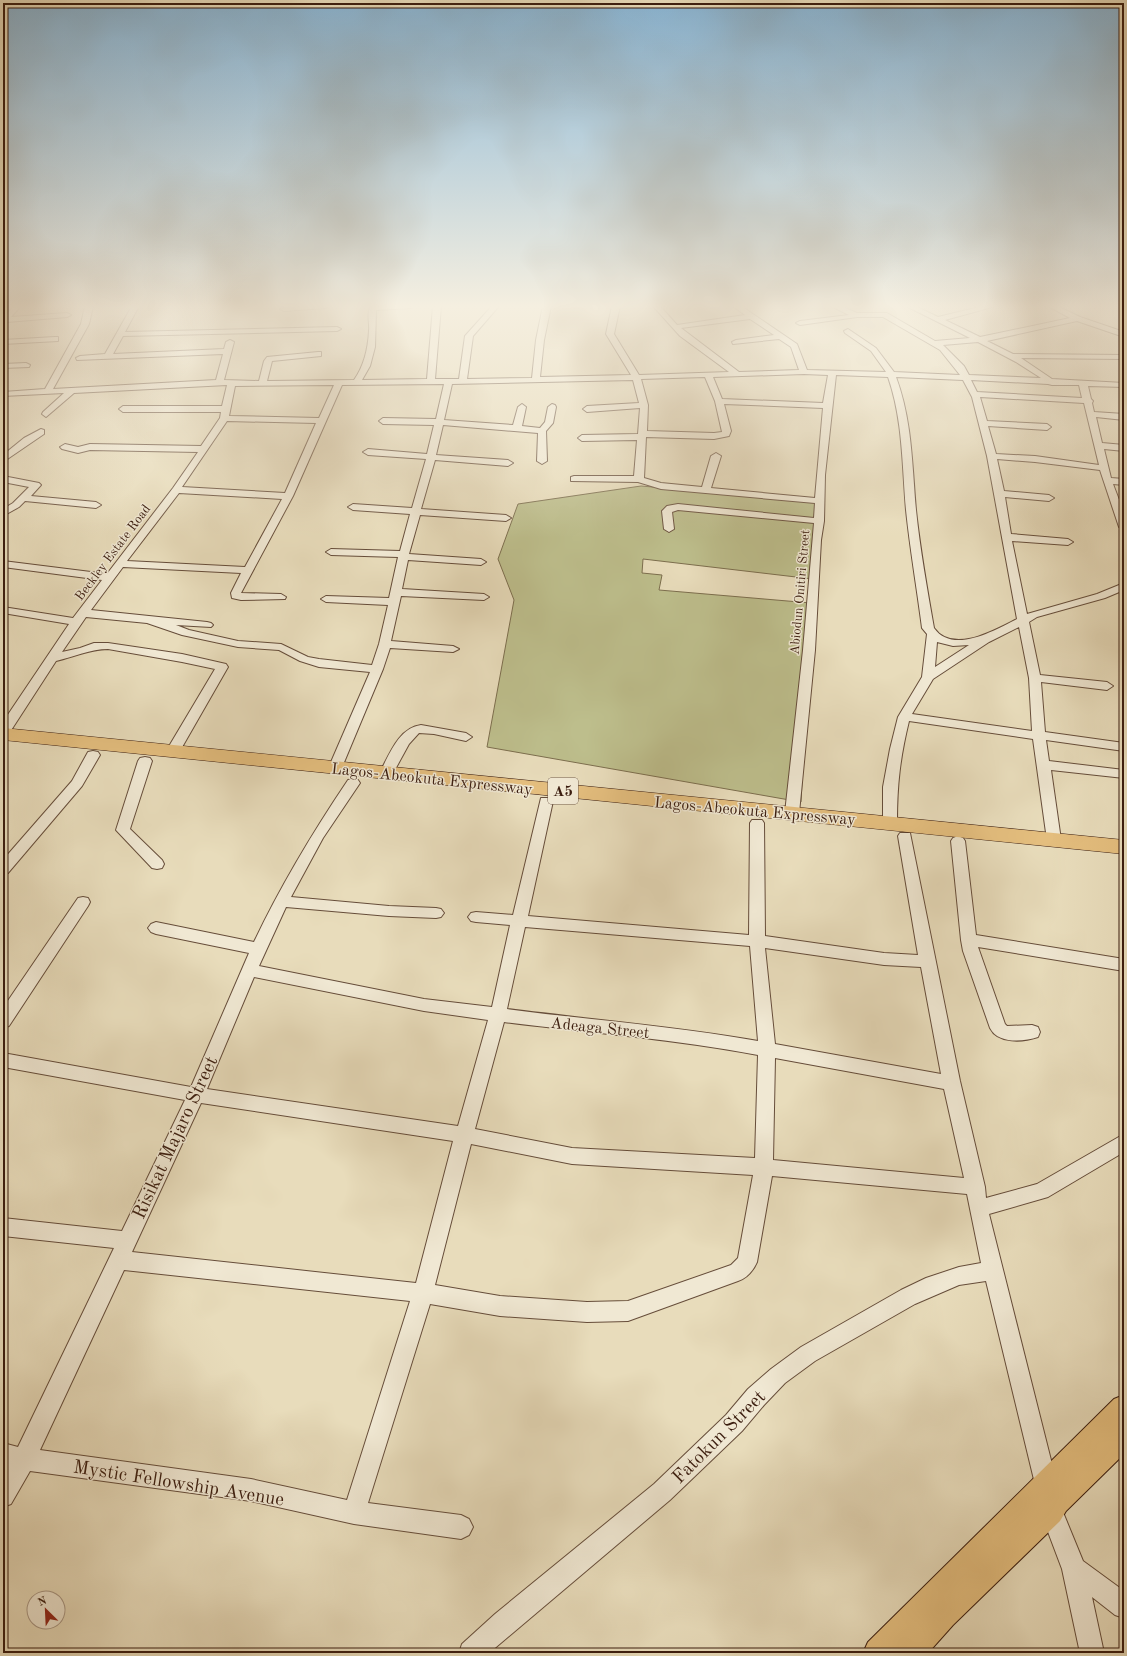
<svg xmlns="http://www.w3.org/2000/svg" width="1127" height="1656" font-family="'Old Standard TT',serif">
  <rect width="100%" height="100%" fill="#e8dcbb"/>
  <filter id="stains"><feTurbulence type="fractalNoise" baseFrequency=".005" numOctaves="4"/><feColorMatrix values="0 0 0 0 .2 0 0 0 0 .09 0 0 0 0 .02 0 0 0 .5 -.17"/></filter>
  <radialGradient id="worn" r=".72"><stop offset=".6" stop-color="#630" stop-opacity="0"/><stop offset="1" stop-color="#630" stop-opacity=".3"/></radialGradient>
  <path fill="#bdbe8c" stroke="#7c6e4e" d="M641 486 817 501 813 579 643 559 642 573 662 575 659 590 811 603 801 802 487 747 514 600 498 559 518 504Z"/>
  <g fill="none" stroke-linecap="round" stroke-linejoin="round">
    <g stroke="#664d3a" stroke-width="2">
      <path id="minor" d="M14 306H21L11 317 67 313 71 315 67 317 7 322 3 324V318Z
        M85 306H93L89 324 53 389 216 380 223 354 77 360 76 358 80 356 105 354 132 306H139L125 332 337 327 341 329 337 331 123 336 113 354 224 349 226 342 230 340 234 342 224 380 259 381 264 361 267 357 318 352H321V356L272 361 267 381 354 380C364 366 368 349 369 331 370 323 366 313 371 306H414L411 308 376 310 375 347 370 366 362 380 427 379 433 306H441L435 379H459L465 336 492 306H499L473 336 467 379 532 378 536 340 543 306H551L544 340 540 377 631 375 606 334 612 306H620L614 334 639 375 729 372 680 336 653 306H660L677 325 745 315 733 306H741L797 344 807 370 886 372 871 351 845 333 844 331 848 329 876 348 894 372 960 375 940 350 883 317H857L800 325 796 323 800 321 849 315 831 306H841L857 313H887L935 341 970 338 906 306H915L938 317 983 306H996L945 320 980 337 1070 318 1048 306H1057L1080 317 1124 332V337L1077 321 987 341 1013 354 1124 355V359L1021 358 1052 379 1124 383V387L1088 386 1091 399 1093 401 1092 403 1094 412 1124 414V420L1096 417 1102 443 1124 445V451L1104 449 1111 478 1124 479V485L1113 484 1124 513V530L1119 527 1100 470 1035 462 997 459 1004 491 1049 495 1054 498 1049 501 1005 497 1011 534 1068 539 1073 542 1068 545 1012 541 1027 614 1097 594 1124 583V590L1105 598 1037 617 1029 622 1040 675 1107 682 1113 686 1107 690 1041 682 1045 732 1124 743V751L1046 740 1049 761 1124 770V778L1051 770 1061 840 1059 843 1054 845 1049 843 1047 840 1033 739 909 721C900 758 897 785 897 822L895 825H885L883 822V787L890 749 898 717 922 677 927 634 922 628C917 589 910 549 906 510 902 464 903 420 888 377L836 375 825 475 824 521 821 540 815 650 799 813 797 816H787L785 813 803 650 814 523 678 510 672 512 674 529 669 532 664 529 662 511 667 506 678 504 814 518 815 503 661 489 638 482 571 481V477L574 476H634L637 440 582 441 578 438 582 435 638 434 640 408 587 412 583 409 587 406 639 403 633 380 452 384 444 420 513 425 518 407 522 404 526 407 522 426 540 428 545 422 548 407 552 404 555 405 556 407 553 423 546 431 547 461 542 464 537 461 538 433 443 425 436 455 508 460 513 463 508 466 435 460 421 509 506 515 511 518 506 521 420 515 409 554 481 559 486 562 481 565 408 560 402 589 484 594 489 597 484 600 401 596 391 641 453 646 459 649 453 652 390 648 383 669 340 772H330L328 769 370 672 319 667 300 661 279 650 238 647 182 635 147 623 86 617 62 652 80 648 94 643H108L182 654 226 664 228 667 177 756H167L165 753 215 669 182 662 108 649C91 649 73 657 56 661L8 735 3 736V722L69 624 3 613V607L73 618 102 580 3 567V561L107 574 173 488 198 452 90 450 78 453 62 449 60 447 65 444 78 447 90 444 201 446 220 418 221 412H123L119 409 123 406H222L227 385 74 393 46 417 42 414 43 412 64 393 3 396V392L45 389 81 324ZM750 319 774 335 736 340 732 342 733 344 779 339 791 347 799 370 739 372 681 328ZM978 342 1016 362 1041 378 969 375 964 366 943 345ZM804 374 828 375 823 403 722 399 713 377ZM705 377 715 401 722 432 714 433 647 431 648 405 641 379ZM896 377 963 380 972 397 987 456 1017 619C995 630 953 655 934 628 927 588 920 549 916 510 912 464 912 420 896 377ZM971 380 1048 384 1052 385H1079L1082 398 977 392ZM444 384 436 419 383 418 379 421 383 424 434 425 427 454 368 449 363 452 368 455 426 459 412 508 353 504 348 507 353 510 410 514 400 551 331 549 326 552 331 555 398 557 389 598 326 596 321 599 326 602 388 605 379 644 372 665 319 659 308 657 281 644 238 641 189 630 176 625 211 627 213 625 211 623 207 622 91 610 123 567 241 573 231 593 232 598 241 600 285 599 286 597 281 594 241 593 293 496 342 385ZM334 385 319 418 229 416 235 386ZM980 397 1084 403 1099 465 1035 456 996 454 988 426 1047 430 1051 427 1047 424 987 421ZM724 404 823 408 815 498 711 488 721 456 716 453 711 456 702 487 661 483 644 478 646 437 714 439 729 436 731 431ZM227 421 316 423 285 493 182 487ZM179 493 282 499 245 567 127 561ZM1019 627 1029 678 1032 731 912 714 933 679 989 642ZM937 642 953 646 969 645 935 667Z
        M291 306H328L325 308 284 311 280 309Z
        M55 337H58V341L3 344V340Z
        M26 363 30 365 29 367 3 368V364Z
        M41 429 44 430V434L3 462V455L24 438Z
        M3 476 39 483 41 485 31 496 96 502 101 505 96 508 25 501 19 507 3 516V509L13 503 29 487 3 482Z
        M421 725 466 733 472 737 466 741 434 734 419 733 409 744 391 777H381L379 774C389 756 398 728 421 725Z
        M93 751 98 752 100 755 82 786 8 873 3 874V860L72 781 88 752Z
        M145 757 150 758 152 761 130 829 162 860 164 864 162 868 157 869 152 868 116 830 138 761 140 758Z
        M353 779 358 780 360 783 323 838 291 897 389 906 436 908 441 909 444 913 441 917 436 918 389 916 286 907 259 966 424 999 492 1007 510 925 476 922 471 921 468 917 471 913 476 912 513 915 541 798H551L553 801 528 916 749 935 750 823 752 820H762L764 823 765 936 884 953 918 955 898 836 900 833H910L960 1081 985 1187 986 1198 1037 1184 1124 1134V1152L1048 1197 989 1214 1058 1488 1055 1496 1052 1497 1058 1500 1083 1561 1124 1591V1618L1115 1615 1092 1597 1104 1653H1080L1062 1569 1039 1508 1042 1500 1045 1499 1039 1496 1036 1488 986 1281 959 1285 915 1304 815 1361 785 1383 764 1405 742 1431 670 1500 489 1653H459L462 1644 495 1614 654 1484 726 1415 748 1389 771 1369 801 1347 901 1290 926 1278 959 1267 981 1263 967 1194 772 1176 757 1262C753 1271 747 1278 738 1281L628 1321 587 1322 500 1316 430 1304 368 1503 461 1515 469 1519 473 1527 469 1535 461 1539 354 1524 251 1501 30 1471 11 1504 3 1507V1474L7 1466 3 1465V1443L18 1447 114 1248 3 1236V1218L122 1231 185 1100 3 1067V1053L191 1087 249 953 156 934 151 932 148 928 151 924 156 922 254 942C281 885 313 832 348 780ZM525 927 750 946 758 1041C675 1026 591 1020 507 1009ZM765 948 884 965 921 967 941 1074 775 1044ZM254 977 424 1011 488 1020 458 1126 207 1089ZM504 1022C589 1033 674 1039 758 1055L755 1158 572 1148 475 1129ZM775 1058 944 1089 964 1178 773 1160ZM201 1103 453 1141 416 1283 132 1252ZM471 1144 572 1164 753 1175 738 1258 731 1265 628 1301 587 1302 500 1296 435 1285ZM124 1270 410 1301 347 1500 251 1479 40 1450Z
        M958 836 963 838 965 841 976 935 1124 959V971L978 947 1005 1024 1007 1026 1032 1025 1038 1027 1040 1032 1038 1037C1023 1042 998 1044 990 1028L963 951 961 940 951 841 953 838Z
        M83 897 88 898 90 902 88 906 9 1026 3 1028V1008L78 898Z"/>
    </g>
    <g stroke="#3b1d0f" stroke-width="2">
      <path id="major" d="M1124 1395V1454L1066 1511 1060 1521 953 1625 928 1653H863L868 1642 1114 1399Z"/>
    </g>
    <g stroke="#3b1d0f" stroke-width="1">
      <path id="highway" d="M3 728 1124 840V854L3 740Z"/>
    </g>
    <use href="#minor" fill="#f0e8d3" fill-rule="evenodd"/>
    <use href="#major" fill="#e4be7e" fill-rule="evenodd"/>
    <use href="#highway" fill="#e4be7e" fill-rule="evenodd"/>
  </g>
  <linearGradient id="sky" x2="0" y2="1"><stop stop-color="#89b6d6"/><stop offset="0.57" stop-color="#f5efe0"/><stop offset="1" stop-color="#f5efe0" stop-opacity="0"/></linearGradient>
  <rect width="1127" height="538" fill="url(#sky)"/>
  <g text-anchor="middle" stroke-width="3" stroke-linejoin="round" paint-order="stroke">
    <g font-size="13" fill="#3b1d0f" stroke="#f0e8d3">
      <text transform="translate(112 552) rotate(-53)" y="5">Beckley Estate Road</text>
      <text transform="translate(799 592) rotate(-85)" y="5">Abiodun Onitiri Street</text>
    </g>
    <rect fill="#f0e8d3" stroke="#715a4a" stroke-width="1" x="548" y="778" width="30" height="26" rx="3"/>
    <g font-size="15" font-weight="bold" fill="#3b1d0f">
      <text x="563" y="796">A5</text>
    </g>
    <g font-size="16" fill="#3b1d0f" stroke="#f0e8d3">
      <text transform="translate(432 778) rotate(6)" y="6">Lagos-Abeokuta Expressway</text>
      <text transform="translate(755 810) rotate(5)" y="6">Lagos-Abeokuta Expressway</text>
      <text transform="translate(600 1027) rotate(6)" y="6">Adeaga Street</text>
    </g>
    <g font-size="19" fill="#3b1d0f" stroke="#f0e8d3">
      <text transform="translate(174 1137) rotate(-65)" y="7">Risikat Majaro Street</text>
      <text transform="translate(718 1436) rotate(-45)" y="7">Fatokun Street</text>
      <text transform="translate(179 1482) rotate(9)" y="7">Mystic Fellowship Avenue</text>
    </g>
  </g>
  <rect width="1127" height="1656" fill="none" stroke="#e8dcbb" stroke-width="16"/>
  <rect x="4" y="4" width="1119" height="1648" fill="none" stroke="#3b1d0f" stroke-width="2"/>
  <rect x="8" y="8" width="1111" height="1640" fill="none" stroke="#3b1d0f"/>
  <g transform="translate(46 1610) rotate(336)"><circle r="19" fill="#f0e8d3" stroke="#a89785"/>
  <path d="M0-3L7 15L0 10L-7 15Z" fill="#8f2418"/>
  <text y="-6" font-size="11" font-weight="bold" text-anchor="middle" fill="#3b1d0f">N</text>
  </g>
  <rect width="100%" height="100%" filter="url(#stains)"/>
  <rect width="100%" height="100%" fill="url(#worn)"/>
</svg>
